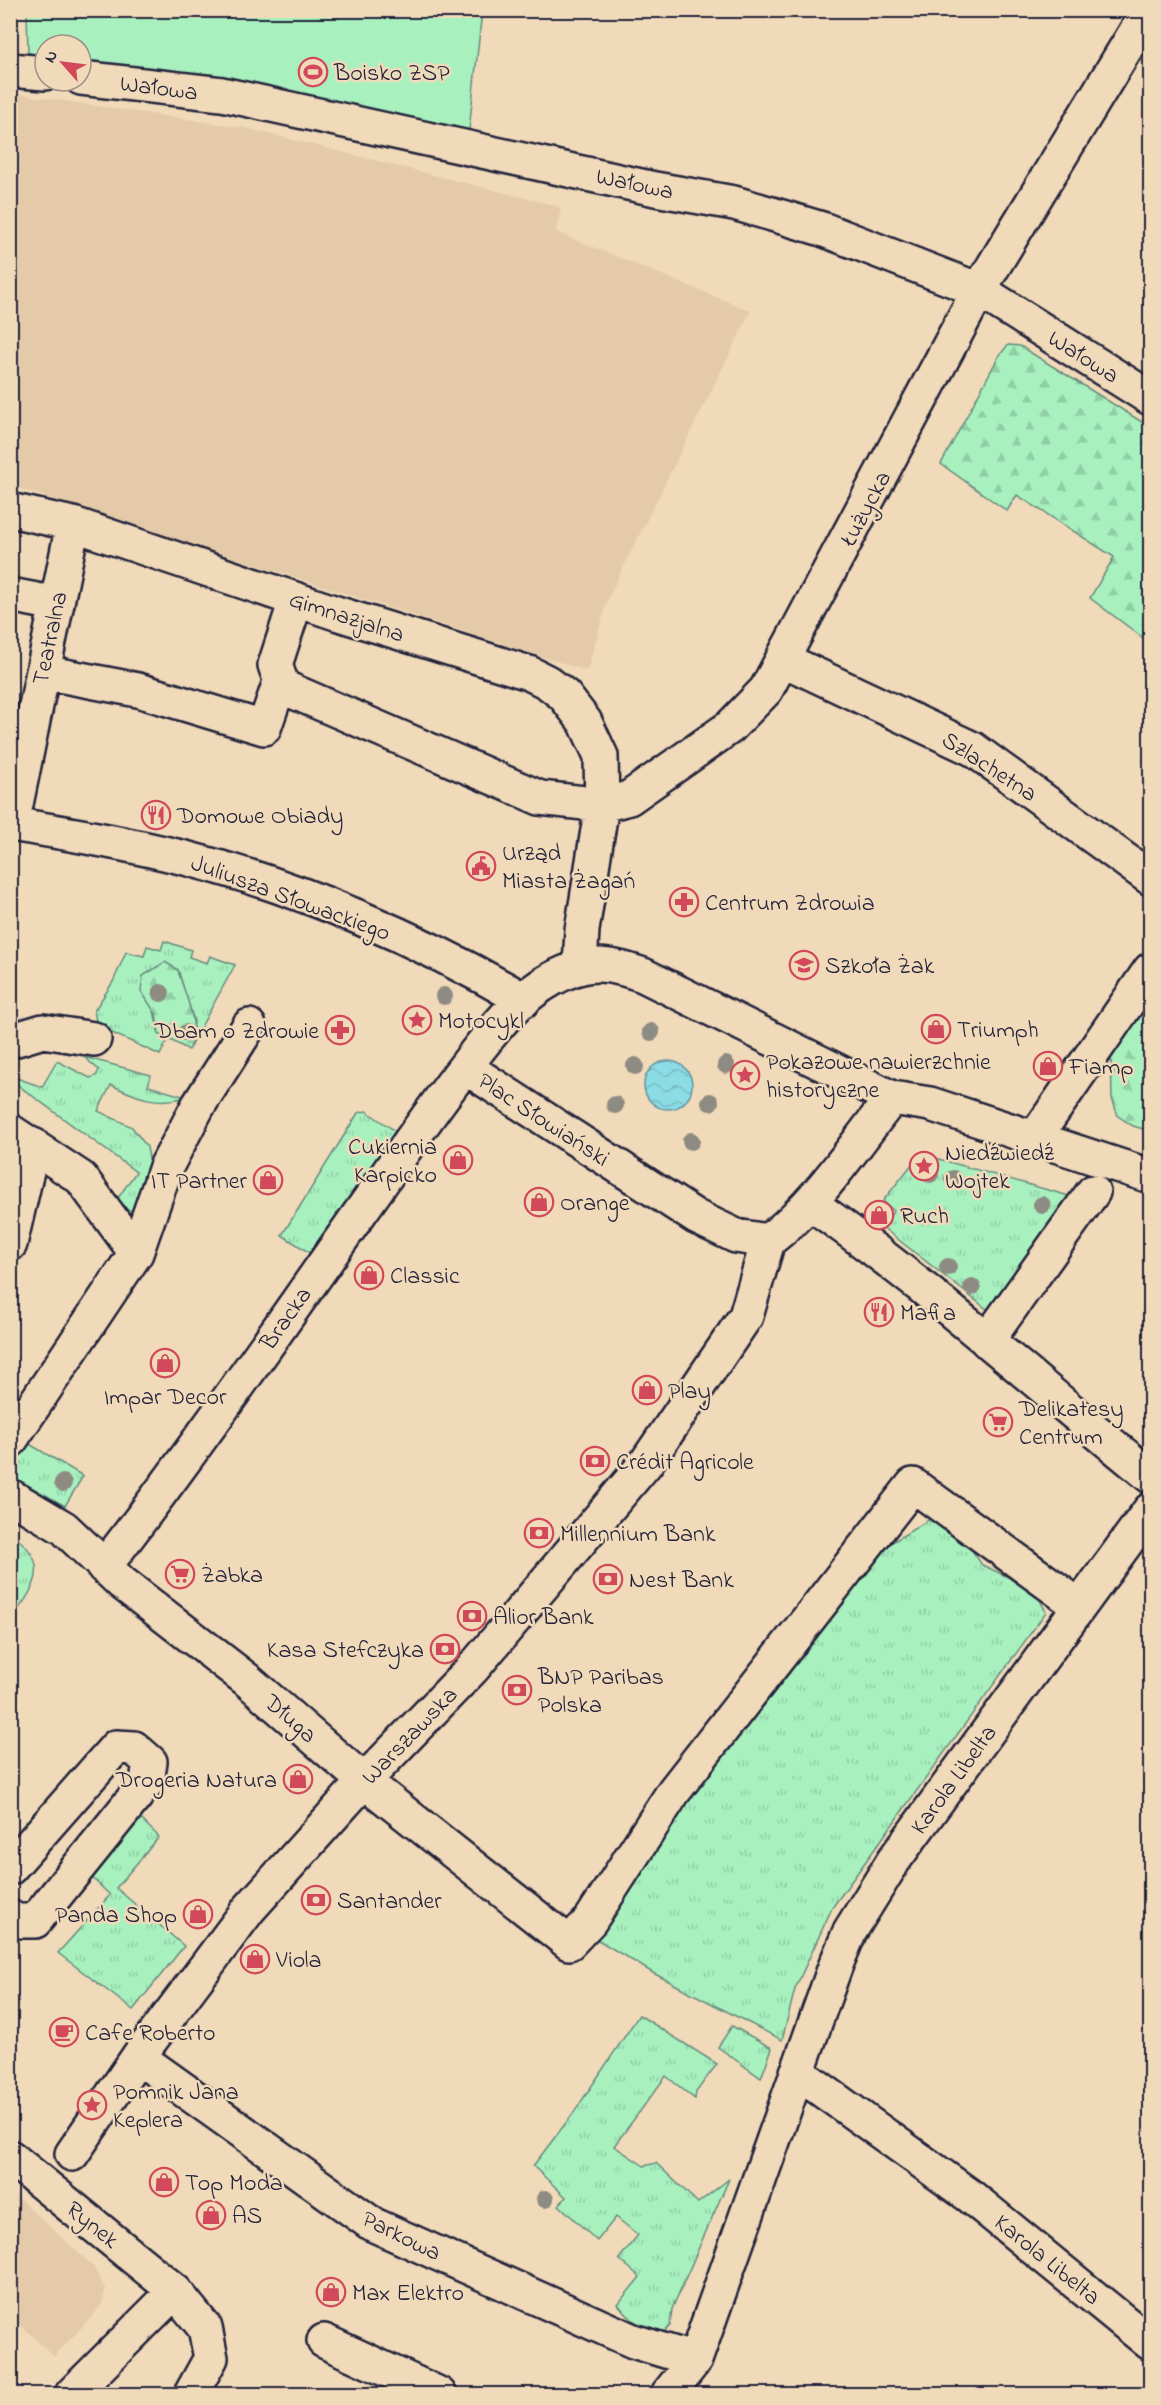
<svg xmlns="http://www.w3.org/2000/svg" width="1161" height="2405" font-family="'Indie Flower',sans-serif">
  <defs>
    <pattern id="grass-tufts" width="24" height="20" patternUnits="userSpaceOnUse" patternTransform="scale(1.5)"><rect width="24" height="20" fill="#a8f1bf"/><path d="M3 7l-1-3M5 7V3M7 7l1-3M15 17l-1-3M17 17v-4M19 17l1-3" fill="none" stroke="#90cea5"/></pattern>
    <pattern id="forest-firs" width="22" height="20" patternUnits="userSpaceOnUse" patternTransform="scale(1.5)"><rect width="22" height="20" fill="#a8f1bf"/><path d="M5 1l3.5 6h-7zM16 11l3.5 6h-7z" fill="#90cea5"/></pattern>
    <pattern id="water-waves" width="16" height="10" patternUnits="userSpaceOnUse" patternTransform="scale(1.5)"><rect width="16" height="10" fill="#8bdce4"/><path d="M0 5q4-4 8 0t8 0" fill="none" stroke="#78bcc4"/></pattern>
  </defs>
  <rect width="100%" height="100%" fill="#f0dab9"/>
  <filter id="ink" filterUnits="userSpaceOnUse"><feTurbulence type="fractalNoise" baseFrequency=".0167" numOctaves="2"/><feDisplacementMap in="SourceGraphic" scale="12" xChannelSelector="R" yChannelSelector="G"/><feConvolveMatrix kernelMatrix="1 2 1 2 8 2 1 2 1" color-interpolation-filters="sRGB"/></filter>
  <g filter="url(#ink)">
    <path fill="#e5caa9" d="M11 93 246 128 561 207 556 232 751 311 609 596 587 671 11 486Z
      M13 2193 92 2265 105 2289 103 2302 95 2313 54 2357 11 2316 10 2196Z"/>
    <path fill="url(#grass-tufts)" stroke="#658a7d" stroke-width="1.5" d="M164 941 191 950 189 957 207 963 210 956 235 965 192 1043 194 1021 178 970 153 1006 159 1034 168 1039 160 1055 97 1026 94 1011 113 982 126 952 144 956 147 946 161 950Z
      M84 1057 151 1075 148 1086 186 1097C157 1106 137 1097 111 1085L98 1111 132 1127 147 1147 151 1168 133 1211 123 1209 118 1198 136 1172 11 1080V1076L42 1087 57 1061 90 1078 96 1076 99 1070Z
      M366 1111 395 1131 310 1253 282 1235 358 1113Z
      M928 1156 1076 1198 988 1310 881 1226 894 1211 883 1201 917 1158Z
      M26 1442 83 1476 65 1506 17 1479 13 1464Z
      M930 1519 969 1546 982 1565 1008 1577 1040 1600 1046 1612 832 1908 795 1989 782 2040 653 1973 593 1937 679 1801 881 1549Z
      M11 1534C52 1562 37 1586 11 1619Z
      M132 1810 159 1837 116 1888 184 1946 133 2010 58 1953 110 1895 88 1874Z
      M639 2015 717 2064 696 2092 695 2099 666 2076 614 2146 644 2166 656 2163 698 2203 729 2179 672 2309 670 2326 663 2333C642 2330 630 2320 618 2304L640 2277 619 2259 638 2235 616 2217 597 2241 559 2205 566 2197 533 2166 575 2111Z
      M732 2026 772 2048 761 2078 718 2047Z"/>
    <path fill="url(#forest-firs)" stroke="#658a7d" stroke-width="1.5" d="M1008 345 1020 346 1150 427V643L1090 598 1114 557 1017 495 1007 511 941 464 999 356Z
      M165 962 178 970C184 994 202 1026 189 1050L159 1034 156 1014 141 991 143 976Z
      M1150 999V1131L1133 1126 1118 1116 1112 1098 1111 1053Z"/>
    <path fill="#a8f1bf" stroke="#658a7d" stroke-width="1.5" d="M27 11H482L469 130 222 83 81 61V45H45V56L28 53Z"/>
    <path fill="url(#water-waves)" stroke="#6192a0" stroke-width="1.5" d="M644 1085a24 24 0 1 1 48 0a24 24 0 1 1-48 0Z"/>
    <g fill="none" stroke-linecap="round" stroke-linejoin="round">
      <g stroke="#22223b" stroke-width="38">
        <path id="minor" d="M10 70 45 73
          M81 78 222 94 655 189 734 203 782 217 822 229 979 290 1150 398
          M10 510 73 524 336 613 529 673 547 682 564 695 585 722 601 756 602 805 540 798 283 687 275 665 296 600
          M10 595 57 604
          M784 660 973 749 1150 878
          M43 672 138 690 264 728 280 682
          M10 824C68 833 128 844 185 858 299 887 422 940 524 1000
          M12 824 73 524
          M580 966 582 930 602 805 629 798 730 727 766 690 979 290 1149 10
          M10 1041 43 1031 94 1039
          M465 1067 696 1217 736 1236 768 1241C818 1203 853 1147 892 1098
          M10 1131 81 1178 136 1253
          M1034 1139 1150 970
          M810 1203C929 1286 1038 1385 1150 1476
          M10 1244 33 1145
          M987 1341 1093 1192
          M10 1441 136 1253 166 1167 198 1106 249 1026
          M10 1496 64 1528 122 1583 246 1679 364 1781 569 1943 590 1921 674 1791 913 1485 1078 1605
          M104 1567C200 1444 288 1314 379 1186 406 1147 433 1109 461 1072 487 1038 514 1000 552 979 587 960 606 962 643 975L892 1098 930 1104 1150 1176
          M10 1868 116 1747 134 1748 150 1762 147 1782 35 1921H16L10 1917
          M138 2057 372 2224 633 2341 695 2360
          M797 2072 970 2196 1150 2343
          M72 2154 138 2057 249 1909 364 1781 473 1668 646 1463 746 1316 768 1241
          M10 2157 175 2291 205 2328 211 2358 191 2394
          M324 2341 439 2394
          M72 2394 175 2291
          M668 2394 695 2360 835 1967 850 1931 894 1860 1150 1510"/>
      </g>
      <use href="#minor" stroke="#f0dab9" stroke-width="33"/>
    </g>
    <g fill="#8e8b82">
      <circle cx="161" cy="993" r="9"/>
      <circle cx="444" cy="996" r="9"/>
      <circle cx="651" cy="1032" r="9"/>
      <circle cx="186" cy="1033" r="9"/>
      <circle cx="726" cy="1065" r="9"/>
      <circle cx="635" cy="1066" r="9"/>
      <circle cx="710" cy="1102" r="9"/>
      <circle cx="615" cy="1105" r="9"/>
      <circle cx="691" cy="1141" r="9"/>
      <circle cx="930" cy="1174" r="9"/>
      <circle cx="953" cy="1179" r="9"/>
      <circle cx="1042" cy="1205" r="9"/>
      <circle cx="948" cy="1267" r="9"/>
      <circle cx="972" cy="1287" r="9"/>
      <circle cx="63" cy="1483" r="9"/>
      <circle cx="545" cy="2199" r="9"/>
    </g>
  </g>
  <defs>
    <g id="stadium-ring" transform="scale(1.5)"><circle r="9.5" fill="#f0dab9" stroke="#d1495b" stroke-width="1.5"/><path d="M0-5a6.5 5 0 1 0 0 10a6.5 5 0 1 0 0-10ZM-3.5-1.8h7v3.6h-7Z" fill="#d1495b"/></g>
    <g id="restaurant-ring" transform="scale(1.5)"><circle r="9.5" fill="#f0dab9" stroke="#d1495b" stroke-width="1.5"/><path d="M-5-6h1v4h1v-4h1v4h1v-4h1v5L-1.5 .5V6h-2V.5L-5-1ZM5-6V6H3V1.5H1.5Q1.5-4 5-6Z" fill="#d1495b"/></g>
    <g id="civic-ring" transform="scale(1.5)"><circle r="9.5" fill="#f0dab9" stroke="#d1495b" stroke-width="1.5"/><path d="M-.6-6.5H3V-4.5H.6V-3L4-1V1h2V6H-6V1h2V-1L-.6-3ZM-1.2 2.5V6h2.4V2.5Z" fill="#d1495b"/></g>
    <g id="pharmacy-ring" transform="scale(1.5)"><circle r="9.5" fill="#f0dab9" stroke="#d1495b" stroke-width="1.5"/><path d="M-2-6h4v4h4v4h-4v4h-4v-4h-4v-4h4Z" fill="#d1495b"/></g>
    <g id="school-ring" transform="scale(1.5)"><circle r="9.5" fill="#f0dab9" stroke="#d1495b" stroke-width="1.5"/><path d="M0-5L7-2L0 1L-7-2ZM-4 1L0 2.5L4 1V4Q0 6-4 4Z" fill="#d1495b"/></g>
    <g id="sight-ring" transform="scale(1.5)"><circle r="9.5" fill="#f0dab9" stroke="#d1495b" stroke-width="1.5"/><path d="M0-6L1.8-2.2L6-1.7L2.9 1.2L3.7 5.4L0 3.3L-3.7 5.4L-2.9 1.2L-6-1.7L-1.8-2.2Z" fill="#d1495b"/></g>
    <g id="shop-ring" transform="scale(1.5)"><circle r="9.5" fill="#f0dab9" stroke="#d1495b" stroke-width="1.5"/><path d="M-5-2.5h2.3a2.7 3.5 0 0 1 5.4 0H5L5.5 6h-11ZM-1.5-2.5h3a1.5 2.3 0 0 0-3 0Z" fill="#d1495b"/></g>
    <g id="supermarket-ring" transform="scale(1.5)"><circle r="9.5" fill="#f0dab9" stroke="#d1495b" stroke-width="1.5"/><path d="M-6-5.5h2.5l.6 2H6L4.5 2H-2.5L-4.4-4H-6ZM-1.5 3.2a1.3 1.3 0 1 0 .1 0ZM3 3.2a1.3 1.3 0 1 0 .1 0Z" fill="#d1495b"/></g>
    <g id="bank-ring" transform="scale(1.5)"><circle r="9.5" fill="#f0dab9" stroke="#d1495b" stroke-width="1.5"/><path d="M-6-4H6V4H-6ZM0-2.3a2.3 2.3 0 1 0 0 4.6a2.3 2.3 0 1 0 0-4.6Z" fill="#d1495b"/></g>
    <g id="cafe-ring" transform="scale(1.5)"><circle r="9.5" fill="#f0dab9" stroke="#d1495b" stroke-width="1.5"/><path d="M-5.5-4.5H6V0H3Q3 3.5 0 3.5H-2.5Q-5.5 3.5-5.5 0ZM3-3.2v2h1.7v-2ZM-6 4.5H4V6H-6Z" fill="#d1495b"/></g>
  </defs>
  <g fill-rule="evenodd">
    <use href="#stadium-ring" x="313" y="72"/>
    <use href="#restaurant-ring" x="156" y="815"/>
    <use href="#civic-ring" x="481" y="866"/>
    <use href="#pharmacy-ring" x="684" y="902"/>
    <use href="#school-ring" x="804" y="965"/>
    <use href="#sight-ring" x="417" y="1020"/>
    <use href="#shop-ring" x="936" y="1029"/>
    <use href="#pharmacy-ring" x="340" y="1030"/>
    <use href="#shop-ring" x="1048" y="1066"/>
    <use href="#sight-ring" x="745" y="1075"/>
    <use href="#shop-ring" x="458" y="1160"/>
    <use href="#sight-ring" x="924" y="1166"/>
    <use href="#shop-ring" x="268" y="1180"/>
    <use href="#shop-ring" x="539" y="1202"/>
    <use href="#shop-ring" x="879" y="1215"/>
    <use href="#shop-ring" x="369" y="1275"/>
    <use href="#restaurant-ring" x="879" y="1312"/>
    <use href="#shop-ring" x="165" y="1363"/>
    <use href="#shop-ring" x="647" y="1390"/>
    <use href="#supermarket-ring" x="998" y="1422"/>
    <use href="#bank-ring" x="595" y="1461"/>
    <use href="#bank-ring" x="539" y="1533"/>
    <use href="#supermarket-ring" x="180" y="1574"/>
    <use href="#bank-ring" x="608" y="1579"/>
    <use href="#bank-ring" x="472" y="1616"/>
    <use href="#bank-ring" x="445" y="1649"/>
    <use href="#bank-ring" x="517" y="1690"/>
    <use href="#shop-ring" x="298" y="1779"/>
    <use href="#bank-ring" x="316" y="1900"/>
    <use href="#shop-ring" x="198" y="1914"/>
    <use href="#shop-ring" x="255" y="1959"/>
    <use href="#cafe-ring" x="64" y="2032"/>
    <use href="#sight-ring" x="92" y="2105"/>
    <use href="#shop-ring" x="164" y="2182"/>
    <use href="#shop-ring" x="211" y="2215"/>
    <use href="#shop-ring" x="331" y="2292"/>
  </g>
  <g text-anchor="middle" stroke-width="5" stroke-linejoin="round" paint-order="stroke">
    <g font-size="24" fill="#22223b" stroke="#f0dab9" text-anchor="start">
      <text x="334" y="80">Boisko ZSP</text>
      <text x="177" y="823">Domowe Obiady</text>
      <text x="502" y="860">Urząd<tspan x="502" dy="28">Miasta Żagań</tspan></text>
      <text x="705" y="910">Centrum Zdrowia</text>
      <text x="825" y="973">Szkoła Żak</text>
      <text x="438" y="1028">Motocykl</text>
      <text x="957" y="1037">Triumph</text>
      <text x="319" y="1038" text-anchor="end">Dbam o Zdrowie</text>
      <text x="766" y="1069">Pokazowe nawierzchnie<tspan x="766" dy="28">historyczne</tspan></text>
      <text x="1069" y="1074">Fiamp</text>
      <text x="437" y="1154" text-anchor="end">Cukiernia<tspan x="437" dy="28">Karpicko</tspan></text>
      <text x="945" y="1160">Niedźwiedź<tspan x="945" dy="28">Wojtek</tspan></text>
      <text x="247" y="1188" text-anchor="end">IT Partner</text>
      <text x="560" y="1210">Orange</text>
      <text x="900" y="1223">Ruch</text>
      <text x="390" y="1283">Classic</text>
      <text x="900" y="1320">Mafia</text>
      <text x="668" y="1398">Play</text>
      <text x="165" y="1404" text-anchor="middle">Impar Decor</text>
      <text x="1019" y="1416">Delikatesy<tspan x="1019" dy="28">Centrum</tspan></text>
      <text x="616" y="1469">Crédit Agricole</text>
      <text x="560" y="1541">Millennium Bank</text>
      <text x="201" y="1582">Żabka</text>
      <text x="629" y="1587">Nest Bank</text>
      <text x="493" y="1624">Alior Bank</text>
      <text x="424" y="1657" text-anchor="end">Kasa Stefczyka</text>
      <text x="538" y="1684">BNP Paribas<tspan x="538" dy="28">Polska</tspan></text>
      <text x="277" y="1787" text-anchor="end">Drogeria Natura</text>
      <text x="337" y="1908">Santander</text>
      <text x="177" y="1922" text-anchor="end">Panda Shop</text>
      <text x="276" y="1967">Viola</text>
      <text x="85" y="2040">Cafe Roberto</text>
      <text x="113" y="2099">Pomnik Jana<tspan x="113" dy="28">Keplera</tspan></text>
      <text x="185" y="2190">Top Moda</text>
      <text x="232" y="2223">AS</text>
      <text x="352" y="2300">Max Elektro</text>
    </g>
    <g font-size="24" fill="#22223b" stroke="#f0dab9">
      <text transform="translate(159 87) rotate(7)" y="8">Wałowa</text>
      <text transform="translate(635 183) rotate(12)" y="8">Wałowa</text>
      <text transform="translate(1084 356) rotate(32)" y="8">Wałowa</text>
      <text transform="translate(865 508) rotate(-62)" y="8">Łużycka</text>
      <text transform="translate(347 616) rotate(18)" y="8">Gimnazjalna</text>
      <text transform="translate(49 638) rotate(-78)" y="8">Teatralna</text>
      <text transform="translate(990 766) rotate(33)" y="8">Szlachetna</text>
      <text transform="translate(291 897) rotate(20)" y="8">Juliusza Słowackiego</text>
      <text transform="translate(544 1119) rotate(33)" y="8">Plac Słowiański</text>
      <text transform="translate(285 1318) rotate(-55)" y="8">Bracka</text>
      <text transform="translate(291 1718) rotate(41)" y="8">Długa</text>
      <text transform="translate(409 1735) rotate(-46)" y="8">Warszawska</text>
      <text transform="translate(953 1779) rotate(-54)" y="8">Karola Libelta</text>
      <text transform="translate(93 2224) rotate(39)" y="8">Rynek</text>
      <text transform="translate(402 2235) rotate(26)" y="8">Parkowa</text>
      <text transform="translate(1048 2259) rotate(39)" y="8">Karola Libelta</text>
    </g>
  </g>
  <rect width="1161" height="2405" fill="none" stroke="#f0dab9" stroke-width="36"/>
  <rect x="18" y="18" width="1125" height="2369" fill="none" stroke="#22223b" stroke-width="2" filter="url(#ink)"/>
  <g transform="translate(63 63) rotate(298)"><circle r="28" fill="#f0dab9" stroke="#9e9087" stroke-width="1.5"/>
  <path d="M0-4.5L10 22L0 15L-10 22Z" fill="#d1495b"/>
  <text y="-9" font-size="16" font-weight="bold" text-anchor="middle" fill="#22223b">N</text>
  </g>
</svg>
